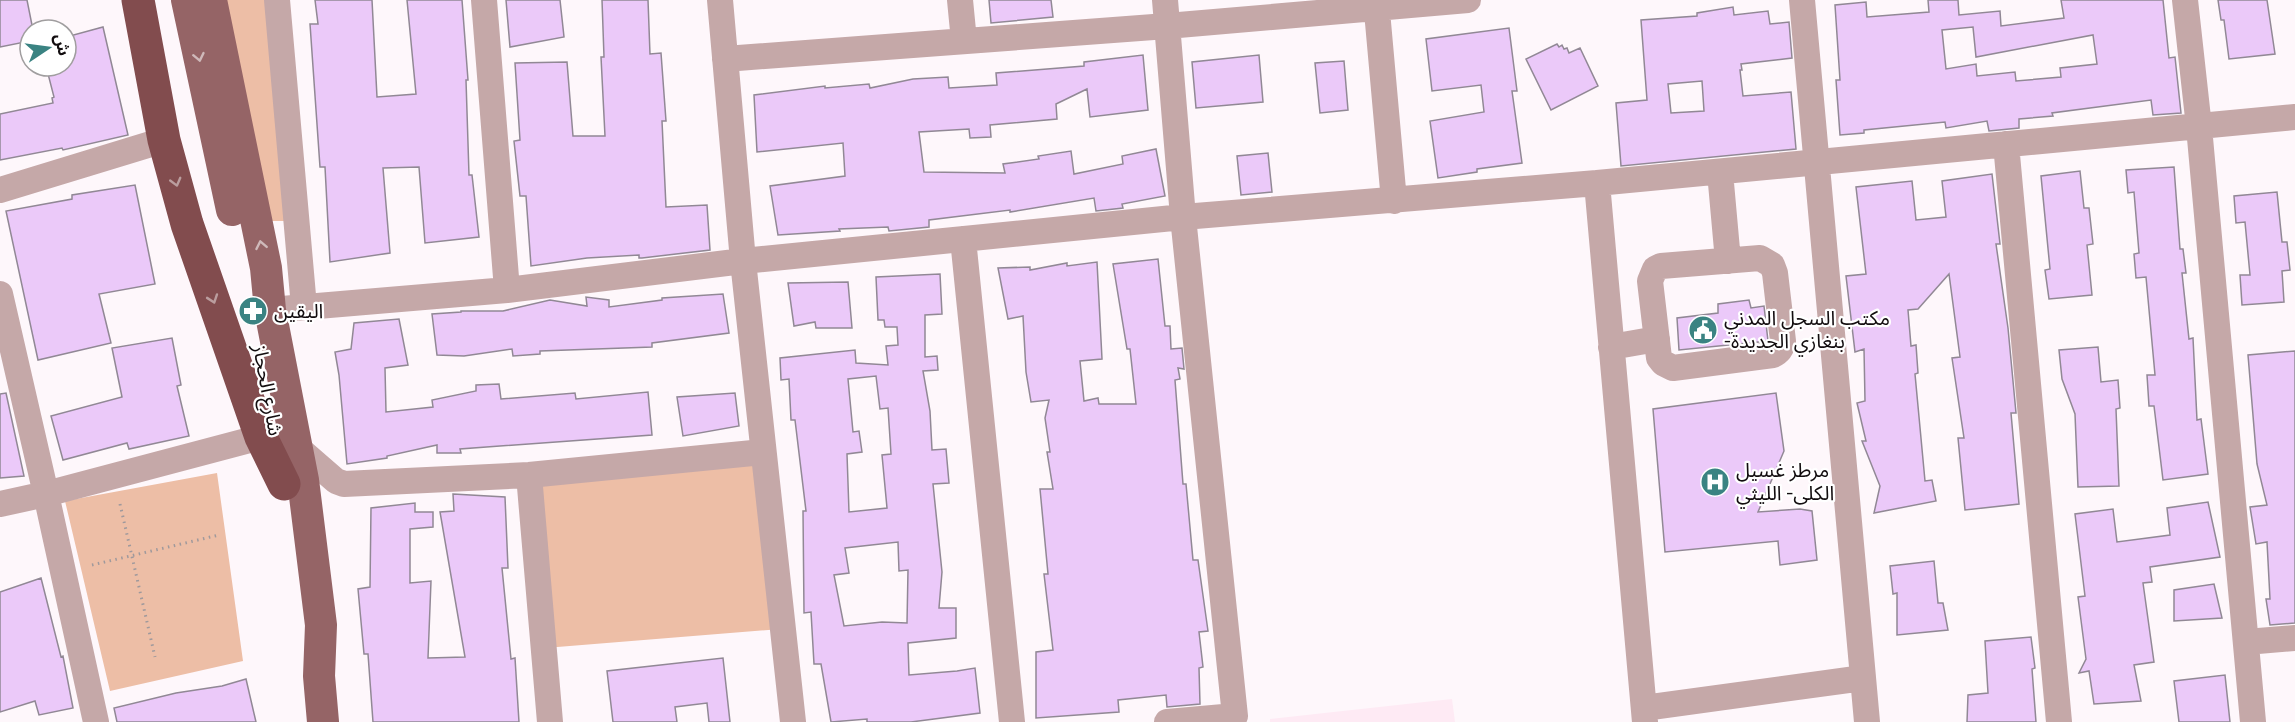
<svg xmlns="http://www.w3.org/2000/svg" width="2295" height="722" font-family="Karla,'Noto Sans Arabic',sans-serif">
  <rect width="100%" height="100%" fill="#fef7fb"/>
  <path fill="#feeaf4" d="M1452 699 1455 722H1270V719Z"/>
  <path fill="#edbea6" d="M213 0H277L297 221H258Z
    M763 453 781 629 545 648 530 476Z
    M217 473 243 661 110 691 65 501Z"/>
  <path fill="#ebc9f9" stroke="#918895" stroke-width="1.5" fill-rule="evenodd" d="M0 0H27L33 30H30V41L0 47Z
    M315 0H372L377 97 416 94 407 0H462L468 80H466L469 175H472L479 237 425 243 419 167 383 168 390 253 330 262 325 167H320L310 24H318Z
    M506 0H560L564 37 510 47Z
    M602 0H648L650 54 661 53 666 121H662L666 207 707 205 710 250 642 258H639V255L587 258 531 266 526 196H520L514 141 520 140 515 63 567 62 573 136H605L601 57H604Z
    M989 0H1051L1053 17 991 23Z
    M1928 0H1958L1959 15 2000 11 2001 26 2064 18 2061 0H2163L2169 58 2175 57 2181 113 2153 115 2151 100 2052 113 2053 116 2019 119V128L1989 131 1987 121 1946 128 1945 122 1864 130V133L1840 135 1836 80H1840L1835 5 1866 2 1867 17 1929 12ZM1973 27 1976 57 2093 35 2097 64 2060 68 2061 77 2016 81 2015 72 1977 76 1976 64 1946 69 1942 30Z
    M2218 0H2267L2275 54 2229 59 2224 20H2221Z
    M1733 7 1734 15 1768 11 1770 24 1789 22 1792 58 1741 64 1742 70H1740L1743 96 1791 92 1796 149 1621 166 1616 103 1647 100 1641 20 1697 16V13ZM1702 81 1704 111 1671 113 1668 84Z
    M103 27 128 135 63 150 62 148 0 160V114L53 103 52 98 54 97 46 66H66V37Z
    M1509 28 1517 91H1512L1522 163 1477 169V172L1438 178 1430 121 1484 112 1481 85 1432 91 1426 39Z
    M1557 44 1559 47 1562 45 1564 49 1567 48 1569 53 1580 48 1598 86 1551 110 1526 59Z
    M1143 55 1148 110 1090 117 1087 89 1056 104 1057 119 990 125 991 137 970 138 969 129 919 132 924 172 1005 173 1003 164 1039 159 1038 156 1071 151 1074 174 1123 164 1122 156 1156 149 1165 196 1122 204 1123 208 1096 211 1094 198 1010 212V210L929 220V227L889 231 888 227 839 229 840 231 778 235 770 186 845 176 843 143 757 152 754 95 825 86V88L869 84 870 88 913 79 948 77 949 88 997 85 996 73 1084 66V62Z
    M1259 55 1263 102 1196 108 1192 62Z
    M1344 61 1348 110 1320 113 1315 63Z
    M1268 153 1272 192 1241 195 1237 156Z
    M2174 167 2180 249H2183L2186 273H2182L2189 339 2193 338 2197 420 2201 419 2208 474 2163 480 2154 406H2149L2147 375H2155L2146 277 2136 278 2134 254 2139 253 2134 192 2128 193 2126 170Z
    M2080 171 2084 208H2089L2093 244 2087 245 2092 295 2049 299 2045 270 2050 269 2041 176Z
    M1992 174 2000 244H1996L2008 328 2016 413H2011L2019 504 1965 510 1958 438H1964L1952 358 1960 357 1949 274 1918 309 1908 310 1911 346 1916 345 1918 373 1915 374 1925 481 1932 480 1936 501 1874 513 1880 486 1862 441H1866L1857 403 1865 401 1864 349 1855 352 1846 276 1866 274 1856 187 1912 181 1916 220 1946 217 1942 181Z
    M135 185 155 284 99 294 111 343 38 360 6 211 72 199V195Z
    M2277 192 2282 242H2287L2290 270 2282 271 2284 302 2242 305 2240 275H2250L2245 222 2236 223 2234 196Z
    M1158 259 1165 326H1170L1171 349 1182 348 1184 369 1178 368 1180 379 1175 380 1183 484H1186L1193 560H1198L1208 631 1199 632 1203 667 1199 668 1200 704 1167 707 1166 695 1118 700 1119 712 1036 718V652L1053 650 1044 574H1048L1040 489H1053L1047 452H1050L1045 418 1049 400 1031 402 1026 372 1023 316 1008 319 998 268 1030 267V270L1067 263V266L1097 262 1102 359 1080 361 1084 401 1098 398 1099 404H1136L1130 349H1127L1113 264Z
    M940 274 942 314 925 315V357L937 356 938 370 923 371 930 411 932 450 946 449 949 483 933 484 942 572 939 608H956V638L908 643 909 675 957 671 975 668 980 713 911 722H867V719L831 722 821 664H814L811 612 804 613 803 511H806L795 420H791L789 379 781 380 780 358 855 350 856 363 888 365 886 346 898 345 897 327H885L884 320H878L876 277ZM876 376 880 409 888 408 891 454 882 455 887 508 849 512 847 454 862 452 859 431 853 432 848 379ZM898 542 899 571 908 570 907 623 882 622 844 626 834 575 849 573 845 548Z
    M848 282 852 328H816L815 322 794 326 788 283Z
    M723 294 729 333 652 343V347L540 351V354L513 356 512 349 464 356 437 355 432 314 461 312V311H503L550 300 587 306 586 297 609 300V307L662 300V298Z
    M1749 300 1751 308 1764 306 1768 341 1679 350 1677 318 1718 313V304Z
    M399 319 408 365 385 368 386 412 433 407 432 400 476 391V385L499 384 501 399 575 393 576 399 648 392 652 435 460 449 461 453H437V445L387 456V458L347 464 339 375 335 352 351 349 354 323Z
    M172 338 181 385 177 386 189 436 129 449 127 443 63 460 51 416 122 397 112 348Z
    M2098 347 2101 382 2118 380 2120 408 2116 409 2119 486 2078 487 2075 414 2062 379 2059 350Z
    M2295 351V623L2270 625 2266 599H2270L2267 542 2256 544 2250 507 2267 505 2257 464 2248 355Z
    M6 393 24 476 0 478V394Z
    M735 393 739 426 683 436 677 397Z
    M1776 393 1784 451 1758 512 1800 509 1812 511 1817 560 1780 565 1778 541 1665 552 1653 409Z
    M453 494 505 497 508 568H502L511 659 515 658 519 722H373L368 654H364L358 589 370 587 371 508 415 503V512H433V527L410 529V583L431 581 428 658 465 657 440 512 454 511Z
    M2208 502 2220 557 2150 567 2152 582 2143 583 2154 662 2134 665 2141 701 2094 704 2089 671 2079 673 2086 659 2078 597 2085 596 2075 514 2113 509 2117 542 2170 535 2167 508Z
    M1934 561 1938 603H1943L1948 630 1897 635V593L1893 594 1890 566Z
    M41 578 61 657 63 656 73 708 39 715 35 701 0 712V592Z
    M2214 584 2222 618 2174 621V590Z
    M2031 637 2035 668 2032 669 2036 722H1967L1968 695 1988 693 1985 641Z
    M723 658 730 722H709L707 703 675 707 677 722H613L607 671Z
    M2225 675 2230 722H2179L2174 681Z
    M246 679 256 722H117L114 708 176 693 222 686Z"/>
  <g fill="none" stroke-linecap="round" stroke-linejoin="round">
    <path stroke="#9f999c" stroke-width="3" stroke-dasharray="1.5 4.5" stroke-linecap="butt" d="M120 504 155 657
      M92 565 219 535"/>
    <path stroke="#c5a8a8" stroke-width="26" d="M277 0 304 307
      M484 0 507 290
      M720 0 743 261 793 722
      M960 0 964 41
      M1165 0 1183 217 1235 716 1167 722
      M1376 0 1394 201
      M1802 0 1867 722
      M2185 0 2199 127 2253 722
      M725 59 1167 26 1468 0
      M2006 144 2059 722
      M1720 172 1728 261
      M1597 183 1645 722
      M0 190 164 140
      M963 239 1012 722
      M1760 258 1772 265 1775 273 1783 341C1782 348 1780 352 1773 355L1673 368 1663 363 1659 358 1650 281 1655 269 1661 266Z
      M0 294 46 494 96 722
      M270 310 507 290 743 261 1183 217 1597 183 2295 117
      M1611 347 1657 339
      M298 448 336 481 344 484 529 475 763 452
      M529 475 550 722
      M0 504 46 494 261 437
      M2246 642 2295 638
      M1644 708 1863 678"/>
    <path stroke="#956466" stroke-width="32" d="M187 0 232 210
      M211 0 266 268 270 310 303 480 321 625 319 676 323 722"/>
    <path stroke="#824c4e" stroke-width="33" d="M138 0 164 140 187 224 261 437 284 484"/>
  </g>
  <defs><path id="oneway-chevron" d="M-2-3.5L2.5 0L-2 3.5" fill="none" stroke-width="1.6" stroke-linecap="round" stroke-linejoin="round" transform="scale(1.5)"/></defs>
  <g stroke="#cfb9ba">
    <use href="#oneway-chevron" transform="translate(199 57) rotate(78)"/>
    <use href="#oneway-chevron" transform="translate(261 245) rotate(-101)"/>
  </g>
  <g stroke="#ba9d9e">
    <use href="#oneway-chevron" transform="translate(176 182) rotate(75)"/>
    <use href="#oneway-chevron" transform="translate(213 299) rotate(71)"/>
  </g>
  <defs>
    <g id="pharmacy-disc" transform="scale(1.5)"><circle r="9.5" fill="#3a8382" stroke="#fff"/><path d="M-2-6h4v4h4v4h-4v4h-4v-4h-4v-4h4Z" fill="#fff"/></g>
    <g id="civic-disc" transform="scale(1.5)"><circle r="9.5" fill="#3a8382" stroke="#fff"/><path d="M-.6-6.5H3V-4.5H.6V-3L4-1V1h2V6H-6V1h2V-1L-.6-3ZM-1.2 2.5V6h2.4V2.5Z" fill="#fff"/></g>
    <g id="hospital-disc" transform="scale(1.5)"><circle r="9.5" fill="#3a8382" stroke="#fff"/><path d="M-5-5h3v3.5h4V-5h3V5h-3V1.5h-4V5h-3Z" fill="#fff"/></g>
  </defs>
  <g fill-rule="evenodd">
    <use href="#pharmacy-disc" x="253" y="311"/>
    <use href="#civic-disc" x="1703" y="330"/>
    <use href="#hospital-disc" x="1715" y="482"/>
  </g>
  <g text-anchor="middle" stroke-width="4.5" stroke-linejoin="round" paint-order="stroke">
    <g font-size="20" fill="#120d0f" stroke="#fff" text-anchor="start">
      <text x="274" y="318">اليقين</text>
      <text x="1724" y="325">مكتب السجل المدني<tspan x="1724" dy="23">-بنغازي الجديدة</tspan></text>
      <text x="1736" y="477">مرطز غسيل<tspan x="1736" dy="23">الكلى- الليثي</tspan></text>
    </g>
    <g font-size="20" fill="#120d0f" stroke="#fff">
      <text transform="translate(268 390) rotate(80)" y="7">شارع الحجاز</text>
    </g>
  </g>
  <g transform="translate(48 48) rotate(77)"><circle r="28" fill="#ffffff" stroke="#a09e9f" stroke-width="1.5"/>
  <path d="M0-4.5L10 22L0 15L-10 22Z" fill="#3a8382"/>
  <text y="-9" font-size="16" font-weight="bold" text-anchor="middle" fill="#120d0f">ش</text>
  </g>
</svg>
